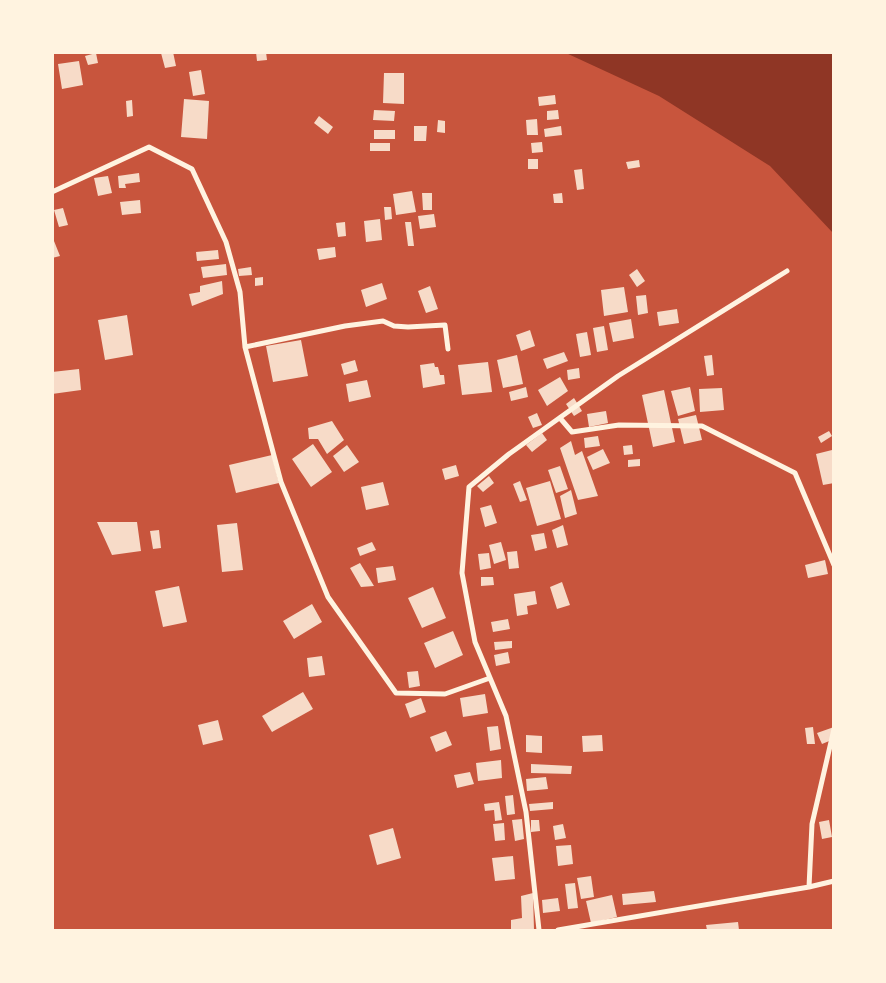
<svg xmlns="http://www.w3.org/2000/svg" width="886" height="983" font-family="'Space Grotesk',sans-serif">
  <rect width="100%" height="100%" fill="#c8553d"/>
  <path fill="#8f3625" d="M566 53H833V233L770 166 659 96Z"/>
  <path fill="#f7dbc8" d="M173 52 176 66 165 68 161 53Z
    M256 52H266L267 60 257 61Z
    M96 53 98 63 88 65 85 56Z
    M79 61 83 85 62 89 58 64Z
    M201 70 205 94 193 96 189 72Z
    M384 73H404V104L383 103Z
    M555 95 556 104 539 106 538 97Z
    M184 99 209 101 207 139 181 137Z
    M132 100 133 116 127 117 126 101Z
    M374 110 395 111 394 121 373 120Z
    M558 110 559 119 547 120V111Z
    M319 116 333 127 328 134 314 123Z
    M537 119 538 135H527L526 120Z
    M438 120 445 121V133L437 132Z
    M414 126H427L426 141H414Z
    M561 126 562 135 545 137 544 129Z
    M374 130H395V139H374Z
    M542 142 543 152 532 153 531 143Z
    M370 143H390V151H370Z
    M528 159H538V169H528Z
    M639 160 640 167 628 169 626 162Z
    M582 169 584 189 577 190 574 170Z
    M139 173 140 182 125 184 126 188H119L118 176Z
    M108 176 112 193 98 196 94 178Z
    M412 191 416 212 396 215 393 194Z
    M422 193H432V210H423Z
    M562 193 563 203H554L553 194Z
    M140 200 141 213 122 215 120 202Z
    M384 207H391L392 219 385 220Z
    M63 208 68 225 59 227 54 210Z
    M434 214 436 227 420 229 418 216Z
    M380 219 382 240 366 242 364 221Z
    M345 222 346 236 338 237 336 223Z
    M405 222H411L414 246H408Z
    M52 236 60 256 52 258Z
    M335 247 336 257 319 260 317 249Z
    M218 250 219 259 197 261 196 252Z
    M226 264 227 275 203 278 201 267Z
    M251 267 252 275 239 276 238 269Z
    M637 269 645 281 637 287 629 275Z
    M263 277V285L255 286V278Z
    M222 281 223 294 192 306 189 294 200 292V286Z
    M382 283 387 299 366 307 361 290Z
    M430 286 438 309 426 313 418 291Z
    M624 287 628 312 604 316 601 290Z
    M646 295 648 313 638 315 636 296Z
    M677 309 679 323 659 326 657 312Z
    M127 315 133 355 105 360 98 320Z
    M631 319 634 338 613 342 609 323Z
    M604 326 608 350 597 352 593 328Z
    M530 330 535 346 521 351 516 335Z
    M587 332 591 355 580 357 576 334Z
    M301 340 308 376 273 382 266 346Z
    M564 352 568 361 547 369 543 359Z
    M517 355 523 384 503 388 497 360Z
    M712 355 714 375 707 376 704 356Z
    M355 360 358 371 344 375 341 364Z
    M488 362 492 392 462 395 458 365Z
    M434 363 435 367H438L440 375H444L445 384 423 388 420 365Z
    M579 368 580 378 568 380 567 370Z
    M79 369 81 390 52 394V372Z
    M560 377 568 391 547 406 538 390Z
    M367 380 371 397 349 402 346 384Z
    M526 387 528 397 511 401 509 392Z
    M690 387 695 411 678 416 671 391Z
    M722 388 724 410 700 412 699 389Z
    M664 390 675 442 653 447 642 395Z
    M574 398 582 411 574 416 566 404Z
    M606 411 608 423 589 427 587 414Z
    M537 413 542 425 533 428 528 417Z
    M696 415 702 440 684 444 678 419Z
    M332 421 344 440 327 454 318 439H309L308 428Z
    M829 431 832 436 821 443 818 437Z
    M542 433 547 440 532 452 526 445Z
    M598 436 600 446 585 448 584 438Z
    M571 441 575 455 582 451 598 496 578 500 560 448Z
    M313 444 332 472 311 487 292 459Z
    M347 445 359 462 344 472 333 456Z
    M632 445 633 454 624 455 623 446Z
    M603 449 610 463 593 470 587 457Z
    M832 450 834 483 823 485 816 454Z
    M272 455 279 483 236 493 229 465Z
    M640 459V466L628 467V460Z
    M456 465 459 476 445 480 442 469Z
    M560 466 568 489 556 493 548 470Z
    M489 476 494 483 483 492 477 486Z
    M520 481 527 500 520 502 513 484Z
    M550 481 561 519 537 526 526 488Z
    M383 482 389 505 366 510 361 487Z
    M571 490 577 514 565 518 560 496Z
    M491 505 497 523 485 527 480 508Z
    M97 522H137L141 551 112 555Z
    M237 523 243 570 222 572 217 525Z
    M563 525 568 545 557 548 552 530Z
    M159 530 161 548 153 549 150 531Z
    M544 533 547 548 535 551 531 535Z
    M372 542 376 550 360 556 357 548Z
    M501 542 506 560 494 564 489 545Z
    M517 551 519 568 509 569 507 552Z
    M489 553 491 568 480 570 478 554Z
    M825 560 828 574 808 578 805 565Z
    M360 563 374 586 361 587 350 568Z
    M393 566 396 580 378 583 376 568Z
    M481 577H493L494 585 481 586Z
    M562 582 570 605 557 609 550 587Z
    M179 586 187 622 163 627 155 591Z
    M433 587 446 618 422 628 408 598Z
    M535 591 537 604 527 606 528 614 517 616 514 594Z
    M312 604 322 622 294 639 283 621Z
    M508 619 510 629 493 632 491 622Z
    M453 631 463 655 435 668 424 643Z
    M512 641V648L495 650 494 642Z
    M508 652 510 663 496 666 494 655Z
    M322 656 325 675 309 677 307 658Z
    M418 671 420 686 409 688 407 672Z
    M303 692 313 709 272 732 262 716Z
    M485 694 488 713 463 717 460 698Z
    M421 698 426 712 410 718 405 704Z
    M218 720 223 740 203 745 198 725Z
    M498 726 501 749 490 751 487 727Z
    M813 727 815 744H807L805 728Z
    M834 727V739L822 744 817 733Z
    M446 731 452 745 436 752 430 737Z
    M526 735 542 736V753L526 752Z
    M602 735 603 751 583 752 582 736Z
    M501 760 502 778 478 781 476 763Z
    M531 764 572 766 571 774 531 773Z
    M470 772 474 784 457 788 454 775Z
    M546 777 548 789 527 791 526 779Z
    M513 795 515 814 507 815 505 796Z
    M499 802 502 820 495 821 494 810 485 811 484 804Z
    M553 802V809L530 811 529 804Z
    M522 819 524 839 515 841 512 820Z
    M531 820H539L540 831 531 832Z
    M829 820 832 837 822 839 819 822Z
    M504 823 505 840 495 841 493 824Z
    M563 824 566 838 555 840 553 826Z
    M393 828 401 858 377 865 369 835Z
    M571 845 573 864 558 866 556 846Z
    M513 856 515 879 495 881 492 858Z
    M591 876 594 897 581 899 577 878Z
    M575 883 578 908 568 909 565 884Z
    M654 891 656 902 623 905 622 894Z
    M533 893 534 930H511V920L522 918 521 896Z
    M612 895 617 917 591 923 586 901Z
    M558 898 560 911 543 913 542 900Z
    M738 922 739 930H707L706 925Z"/>
  <g fill="none" stroke-linecap="round" stroke-linejoin="round">
    <path stroke="#fff3e0" stroke-width="5" d="M52 192 149 147 192 169 226 242 240 292 245 347 281 482 328 597 396 693 445 694 490 678
      M245 347 345 326 383 321 394 326 408 327 445 325 448 349
      M560 418 572 432 619 425 702 426 795 473 834 565
      M809 887 812 824 834 729
      M539 930 526 812 506 716 475 642 462 573 469 487 509 454 618 376 787 271
      M558 930 809 887 834 881"/>
  </g>
  <rect width="886" height="983" fill="none" stroke="#fff3e0" stroke-width="108"/>
</svg>
